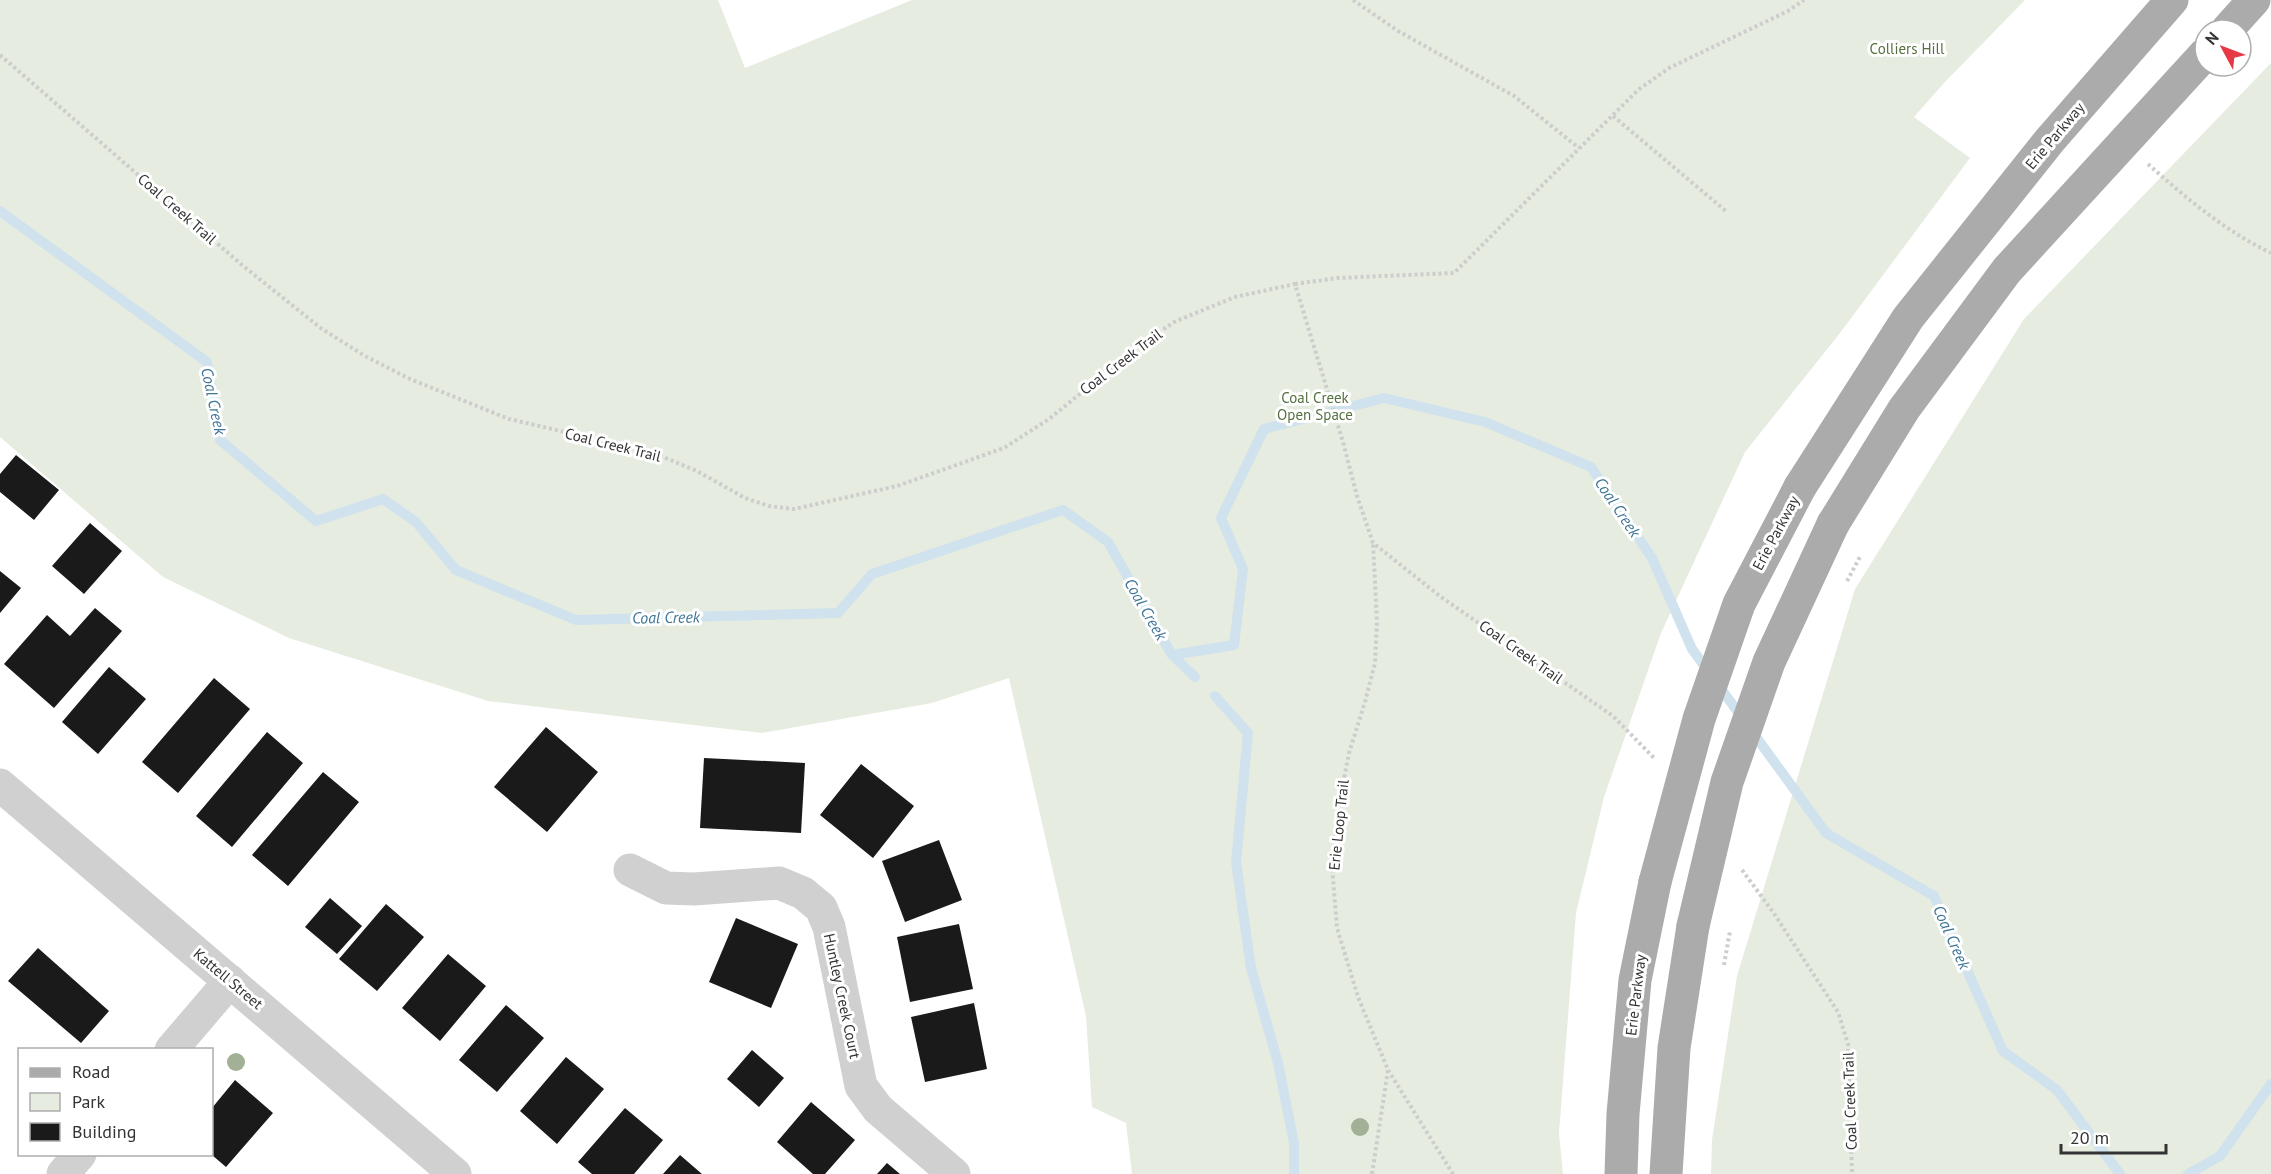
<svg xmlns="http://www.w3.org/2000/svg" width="2271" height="1174" font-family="'PT Sans',sans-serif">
  <rect width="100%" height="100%" fill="#fff"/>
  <path fill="#e6ecdf" d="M0 0H718L745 68 912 0H2025L1944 83 1914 117 1970 158 1840 333 1745 452 1661 633 1604 797 1576 913 1559 1133 1563 1174H1132L1126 1123 1092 1107 1086 1016 1009 678 932 703 762 733 488 701 289 638 163 577 0 437Z
    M2271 63V1174H1711L1712 1140 1737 976 1855 589 2024 319Z"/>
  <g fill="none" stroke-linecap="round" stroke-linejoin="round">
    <path stroke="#cfe2ee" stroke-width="10" d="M0 211 207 362 220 440 316 521 383 499 416 522 456 570 576 620 838 613 872 574 1063 510 1108 542 1172 655 1234 645 1243 569 1221 518 1264 429 1384 398 1485 422 1591 467 1652 558 1692 649 1826 833 1934 896 2003 1051 2057 1090 2120 1174
      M1172 655 1195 677
      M1215 696 1248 733 1236 862 1251 968 1278 1063 1294 1143V1174
      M2188 1174 2220 1156 2271 1084"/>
  </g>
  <path fill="#1a1a1a" d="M16 455 59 490 34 520 0 492V474Z
    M90 523 122 551 84 594 52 566Z
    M0 571 21 588 0 613Z
    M95 608 122 631 54 708 4 664 47 615 70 636Z
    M109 667 146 699 98 754 62 722Z
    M214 678 250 709 178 793 142 762Z
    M546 727 598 772 547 832 494 787Z
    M267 732 303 763 232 847 196 816Z
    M704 758 805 763 801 833 700 828Z
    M861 764 914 806 873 858 820 815Z
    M323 772 359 802 288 886 252 855Z
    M939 840 962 900 905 922 882 861Z
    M330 898 362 926 337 954 305 927Z
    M386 904 424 937 377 991 339 959Z
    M736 918 798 944 771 1008 709 982Z
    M959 924 973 989 910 1002 897 937Z
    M38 948 109 1011 81 1043 8 981Z
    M448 954 486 986 440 1041 402 1008Z
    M974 1003 987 1069 925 1082 911 1017Z
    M506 1005 544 1038 497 1092 459 1060Z
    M752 1050 784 1078 759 1107 727 1079Z
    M566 1057 604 1089 557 1144 520 1111Z
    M235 1080 273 1113 226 1167 212 1155V1108Z
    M811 1102 855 1140 825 1174H813L777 1142Z
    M625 1108 663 1140 634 1174H592L578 1162Z
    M680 1155 702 1174H663Z
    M887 1163 900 1174H877Z"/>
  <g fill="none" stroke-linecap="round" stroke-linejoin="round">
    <path stroke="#cdcdcd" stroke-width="4" stroke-dasharray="3 3" stroke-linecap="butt" d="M1353 0 1398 31 1514 96 1579 148
      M0 55 242 265 322 329 365 356 410 379 509 419 651 452 697 471 745 498 769 506 794 509 897 486 1004 448 1049 419 1133 351 1174 322 1235 297 1295 284 1343 442 1357 496 1373 543 1441 597 1613 716 1654 758
      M1613 116 1727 212
      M2148 164C2186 198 2225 231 2271 253
      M1295 284 1337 278 1454 273 1638 90 1669 68 1788 11 1804 0
      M1742 870 1773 912 1838 1012 1848 1044 1852 1174
      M1388 1070 1453 1174
      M1372 1174 1388 1070 1358 997 1337 928 1332 866 1339 805 1349 753 1365 702 1375 663 1377 622 1373 543"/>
    <path stroke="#d0d0d0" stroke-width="33" d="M0 785 455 1174
      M630 870 666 888 694 889 779 883 803 893 821 908 829 927 861 1086 878 1109 954 1174
      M171 1050 230 981
      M63 1174 80 1154"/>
    <path stroke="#ababab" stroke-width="33" d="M2227 30 2254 0
      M1800 487 1908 318 2050 140 2172 0
      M1833 524 1904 409 2007 270 2205 54
      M1621 1174 1623 1114 1635 980 1655 882
      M1666 1174 1674 1048 1693 926"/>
    <path stroke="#cdcdcd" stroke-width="4" stroke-dasharray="3 3" stroke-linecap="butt" d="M1847 581 1861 555
      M1724 965 1730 931"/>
    <path stroke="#ababab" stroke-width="33" d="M1655 882 1699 719 1739 604 1800 487
      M1693 926 1727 782 1769 662 1833 524"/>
  </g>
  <g fill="#a2b095">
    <circle cx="236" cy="1062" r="9"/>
    <circle cx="1360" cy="1127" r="9"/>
  </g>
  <g text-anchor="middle" stroke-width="6" stroke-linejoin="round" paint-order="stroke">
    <g font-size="15" fill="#56703f" stroke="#fff">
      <text x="1907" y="54">Colliers Hill</text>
      <text x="1315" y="403">Coal Creek<tspan x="1315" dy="17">Open Space</tspan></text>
    </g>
    <g font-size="15" fill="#333" stroke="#fff">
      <text transform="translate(2055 136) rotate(-50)" y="5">Erie Parkway</text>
      <text transform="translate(177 209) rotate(41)" y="5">Coal Creek Trail</text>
      <text transform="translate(1121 362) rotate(-37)" y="5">Coal Creek Trail</text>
      <text transform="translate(613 445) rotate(14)" y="5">Coal Creek Trail</text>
      <text transform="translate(1776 533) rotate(-62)" y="5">Erie Parkway</text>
      <text transform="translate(1521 652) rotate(35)" y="5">Coal Creek Trail</text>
      <text transform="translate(1339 825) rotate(-84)" y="5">Erie Loop Trail</text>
      <text transform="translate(228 979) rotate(40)" y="5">Kattell Street</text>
      <text transform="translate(1636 995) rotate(-83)" y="5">Erie Parkway</text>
      <text transform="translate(842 996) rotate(78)" y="5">Huntley Creek Court</text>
      <text transform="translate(1850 1101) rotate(-92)" y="5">Coal Creek Trail</text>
    </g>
    <g font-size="16" font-style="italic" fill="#3f7597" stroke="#fff">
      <text transform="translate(214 401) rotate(78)" y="6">Coal Creek</text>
      <text transform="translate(1618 507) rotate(56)" y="6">Coal Creek</text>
      <text transform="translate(1146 609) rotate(60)" y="6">Coal Creek</text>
      <text transform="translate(666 617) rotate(-1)" y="6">Coal Creek</text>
      <text transform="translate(1952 937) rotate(66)" y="6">Coal Creek</text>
    </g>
  </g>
  <rect x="18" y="1048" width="195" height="108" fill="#ffffff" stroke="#adadad" stroke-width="1.5"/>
  <rect x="30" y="1068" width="30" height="9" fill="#ababab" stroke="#adadad" stroke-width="1.5"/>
  <text x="72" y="1078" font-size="18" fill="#333333">Road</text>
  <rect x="30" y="1093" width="30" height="18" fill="#e6ecdf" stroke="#adadad" stroke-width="1.5"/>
  <text x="72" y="1108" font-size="18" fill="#333333">Park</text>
  <rect x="30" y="1123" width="30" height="18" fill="#1a1a1a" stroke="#adadad" stroke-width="1.5"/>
  <text x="72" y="1138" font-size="18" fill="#333333">Building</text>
  <g transform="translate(2223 48) rotate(311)"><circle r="28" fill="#ffffff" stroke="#adadad" stroke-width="1.5"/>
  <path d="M0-4.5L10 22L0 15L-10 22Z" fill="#e63946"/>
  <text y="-9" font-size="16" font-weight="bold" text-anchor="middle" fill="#333333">N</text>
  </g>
  <path d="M2061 1144v9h105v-9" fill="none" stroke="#333333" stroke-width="3"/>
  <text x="2070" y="1144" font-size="18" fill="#333333" stroke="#ffffff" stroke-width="4.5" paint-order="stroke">20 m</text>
</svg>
